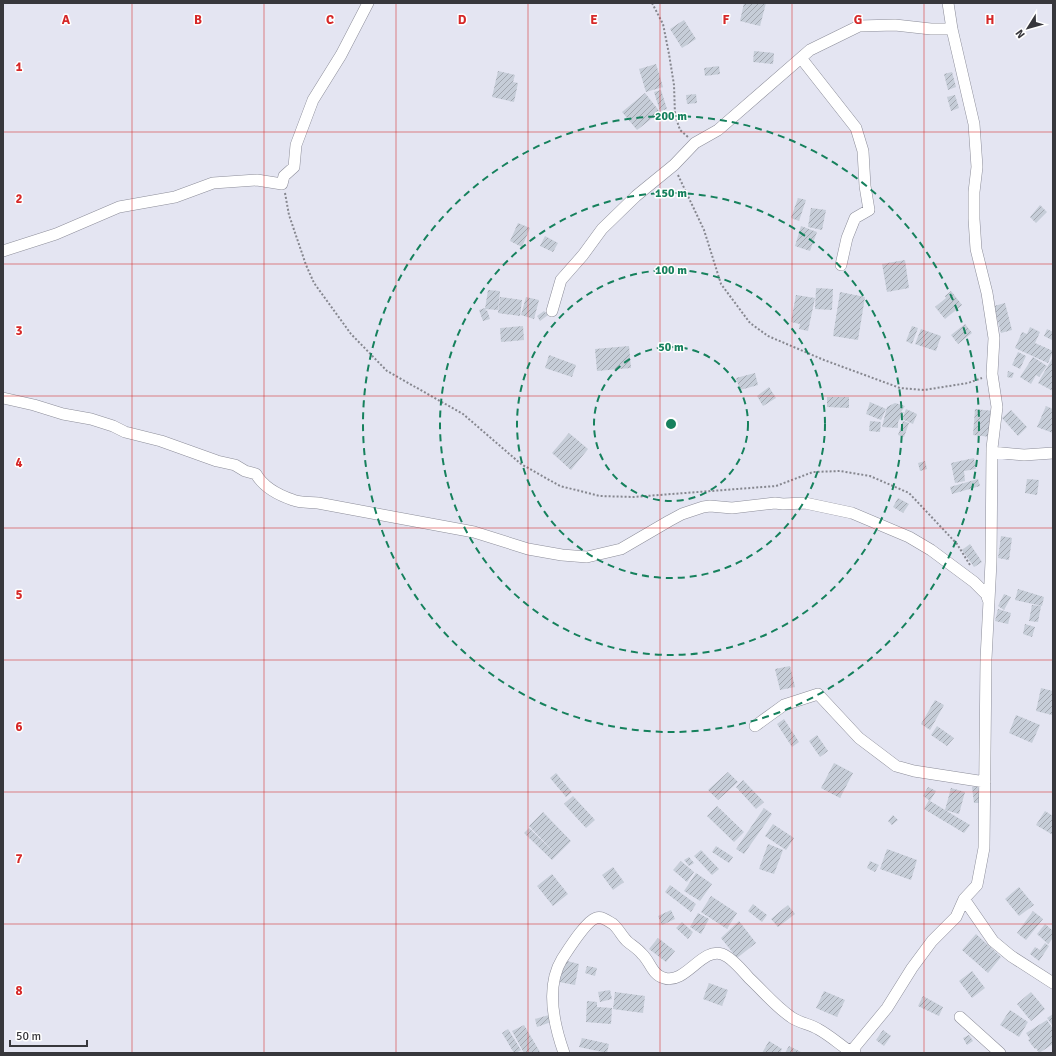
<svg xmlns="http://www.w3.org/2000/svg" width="1056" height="1056" font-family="Signika,sans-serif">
  <defs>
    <pattern id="building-hatch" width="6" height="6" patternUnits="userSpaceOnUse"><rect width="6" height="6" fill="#c6cdd8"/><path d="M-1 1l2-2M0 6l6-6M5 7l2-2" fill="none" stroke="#a2a7b0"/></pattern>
  </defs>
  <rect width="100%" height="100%" fill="#e4e5f2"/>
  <path fill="url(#building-hatch)" d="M744 3H766L760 26 740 21Z
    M684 20 696 39 682 48 670 29Z
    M754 51 774 53 773 64 753 62Z
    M656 64 663 87 646 92 639 69Z
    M719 66 720 74 705 76 704 68Z
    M498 71 515 75 513 82 518 83 514 102 492 97Z
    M952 72 956 87 948 90 944 74Z
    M661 90 667 109 660 111 654 92Z
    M645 93 660 112 637 130 622 112Z
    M696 94 697 103 687 104 686 95Z
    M955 95 959 108 951 111 947 97Z
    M798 198 806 200 799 221 791 218Z
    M1040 205 1047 212 1036 223 1030 217Z
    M811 208 826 210 822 230 808 227Z
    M518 223 530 228 522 247 510 241Z
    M801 226 817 232 810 251 795 246Z
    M545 236 558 243 553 252 540 246Z
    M905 260 909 288 887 292 882 264Z
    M816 288 833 289 832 310 815 309Z
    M488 290 500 291 498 310 485 309Z
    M951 291 962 305 945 319 935 307 946 298 945 296Z
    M840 292 865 297 858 340 833 336Z
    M796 295 815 298 808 331 799 329 800 324 791 322Z
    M500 297 522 300 520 316 498 313Z
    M526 297 539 300 534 319 521 315Z
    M1005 303 1012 330 1001 333 994 306Z
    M485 308 486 311 487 310 490 319 483 321 479 310Z
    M544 311 548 315 540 321 537 316Z
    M965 324 972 333 958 344 951 335Z
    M523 326 524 340 501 342 500 328Z
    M912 326 918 328 912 344 906 341Z
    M1030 327 1040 332 1035 343 1053 351 1048 363 1015 348 1022 332 1027 334Z
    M921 329 941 336 936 351 915 344Z
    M1047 329 1053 332 1052 340 1044 336Z
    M629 346 631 368 597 371 595 349Z
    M1018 352 1026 356 1020 369 1012 365Z
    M549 355 576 365 572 377 545 368Z
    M1033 357 1047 366 1039 377 1036 375 1031 384 1020 377Z
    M1053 357V391L1038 383Z
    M1008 371 1014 373 1012 378 1007 377Z
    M755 373 758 385 740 390 736 378Z
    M769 387 776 398 763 406 757 396Z
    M827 397H849V408L827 407Z
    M870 402 886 409 881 420 866 414Z
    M895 403 905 406 901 412H904L898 422V428L882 427 887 407Z
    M1046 406 1053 409V433L1037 427Z
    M906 409 917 414 913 424 902 419Z
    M975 409 993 411 991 437 973 435Z
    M1011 410 1027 427 1018 436 1002 418Z
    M870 421 881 422 880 432 869 431Z
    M903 421 909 423 904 437 898 435Z
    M569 433 588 449 571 470 552 453Z
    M974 458 976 469 964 471 965 481 955 483 951 463Z
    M925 461 927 469 920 471 918 463Z
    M978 479 980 486 952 494 950 487Z
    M1027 479 1039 480 1037 495 1025 493Z
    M898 498 909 504 903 513 893 507Z
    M1001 536 1012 538 1009 560 998 558Z
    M970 544 982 562 974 567 962 550Z
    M1018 589 1044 597 1042 606 1015 600Z
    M1004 594 1011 597 1004 610 998 606Z
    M1032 605 1041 606 1038 622 1029 621Z
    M998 609 1011 613 1008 624 995 621Z
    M1025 624 1035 627 1032 637 1023 634Z
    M790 666 795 687 780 690 775 669Z
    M1041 688 1053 691 1052 715 1036 711Z
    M935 700 944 705 930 730 921 724Z
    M1016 715 1040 725 1032 743 1009 733Z
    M784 719 799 742 792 747 777 724Z
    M937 726 954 738 947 746 931 735Z
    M817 735 828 751 820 757 809 741Z
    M834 763 853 773 840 798 821 788Z
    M728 772 738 782 718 800 708 790Z
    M556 773 572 792 566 797 550 778Z
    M743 780 764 802 756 809 736 787Z
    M978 786 980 803H974L972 787Z
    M928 787 936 791 930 801 970 825 964 833 924 809 929 800 923 796Z
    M951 788 965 792 959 814 945 810Z
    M573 796 595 820 586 828 564 804Z
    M717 806 744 832 734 842 707 816Z
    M764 808 772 814 744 854 736 849Z
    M1045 811 1053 816V835L1036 825Z
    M543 812 571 841 557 855 529 826Z
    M893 815 898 820 892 825 888 821Z
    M773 824 794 838 786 850 765 836Z
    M529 828 557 855 552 860 524 833Z
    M768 844 783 850 774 874 759 869Z
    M716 846 733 857 729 863 712 852Z
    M887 849 917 860 911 880 880 869Z
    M701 850 719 869 712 875 694 856Z
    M689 857 694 863 689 866 684 860Z
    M681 861 694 872 687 882 673 870Z
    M870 861 879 865 875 872 867 868Z
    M613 867 624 882 613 890 602 875Z
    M696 873 712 884 700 901 684 891Z
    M552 874 568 894 553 906 537 886Z
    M670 885 696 904 691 912 665 892Z
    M1019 887 1034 905 1019 916 1005 899Z
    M711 896 737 913 727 929 701 912Z
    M753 904 767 915 762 922 748 911Z
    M788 905 795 914 778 927 771 919Z
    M671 910 675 919 662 925 658 916Z
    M1033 911 1043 919 1026 940 1017 933Z
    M698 913 709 919 701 934 690 927Z
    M739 921 756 943 737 958 721 938Z
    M682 922 693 932 688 939 676 928Z
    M1045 924 1053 931V938L1048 944 1037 934Z
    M976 934 1001 957 988 973 962 950Z
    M658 938 675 951 666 962 649 949Z
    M1045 943 1049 946 1039 961 1030 954 1035 947 1040 950Z
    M563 960 579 964 575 985 559 982Z
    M587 966 597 968 595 976 585 973Z
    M972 971 985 988 972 998 959 981Z
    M709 983 728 990 722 1006 703 999Z
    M610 990 612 999 600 1002 598 992Z
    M824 991 845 1000 837 1017 816 1008Z
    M615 992 645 996 643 1013 613 1009Z
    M1031 992 1045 1009 1031 1021 1017 1004Z
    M923 996 943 1007 939 1016 918 1006Z
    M587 1001 597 1002V1007L612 1008 611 1024 586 1022Z
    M1010 1010 1028 1022 1019 1037 1000 1025Z
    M1053 1014V1026L1047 1018Z
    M549 1015 551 1022 537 1027 535 1019Z
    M1047 1020 1053 1029V1044L1039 1053 1036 1048 1035 1049 1028 1040 1030 1039 1026 1033Z
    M524 1025 540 1052 538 1053H524L512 1031Z
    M508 1029 521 1050 516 1053H514L502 1033Z
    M883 1030 891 1036 884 1046 876 1040Z
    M969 1035 973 1041 967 1045 963 1038Z
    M582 1038 609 1044 607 1053 579 1047Z
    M769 1041 782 1049 780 1053H762Z
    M789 1046 801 1052 800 1053H785Z"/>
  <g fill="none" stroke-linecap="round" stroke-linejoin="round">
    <g stroke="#8c8d99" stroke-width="12">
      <path id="minor" d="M948 3 952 29 974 124 977 167 974 192V219L976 249 987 293 994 338 992 374 997 407 992 448 991 562 986 659 984 848 977 885 964 899 993 941 1011 956 1053 983
        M801 58 856 128 863 151 865 186 869 210 855 218 847 238 841 265
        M3 251 56 234 119 207 175 197 213 183 257 180 282 184 284 176 294 167 296 145 313 100 341 55 368 3
        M552 311 561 280 583 255 602 229 636 196 674 165 695 143 718 130 810 50 859 26 895 25 931 29H952
        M3 398 34 405 63 414 91 419 113 426 125 432 161 441 217 461 235 465 245 471 256 474C264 488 278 495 293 500 300 503 310 502 318 503L474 532 528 549 562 555 587 557 621 549 669 521 682 514 703 507 710 506 732 508 775 503 783 504 805 503 852 513 909 537 931 550 974 582 986 594 989 602
        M992 452 1024 455 1053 453
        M755 726 784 705 818 694 859 738 896 766 914 771 985 782
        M960 1017 1000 1053
        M564 1053C554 1025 545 987 562 959 568 950 586 921 596 918 602 916 608 921 613 924 619 929 622 937 628 942 633 946 638 949 642 954 650 961 652 975 664 978 685 985 702 947 722 954 731 957 743 971 749 978 763 991 775 1006 791 1017 799 1023 810 1024 818 1029 829 1035 838 1043 848 1050L854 1048
        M855 1053 854 1048 887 1008 912 968 932 941 956 917 964 899"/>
    </g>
    <path stroke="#86878f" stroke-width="2" stroke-dasharray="2 2" stroke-linecap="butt" d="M652 3 663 24 669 54 674 85 675 115 680 130 688 137
      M678 175 704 230 721 284 750 323 768 336 824 360 900 388 924 390 968 383 982 378
      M285 193 289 215 306 265 314 283 351 334 387 371 463 414 521 464 560 486 600 496 633 497 776 486 813 472 840 471 870 476 909 493 957 544 970 565"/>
    <use href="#minor" stroke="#fff" stroke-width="11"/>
  </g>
  <path fill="none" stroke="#d62828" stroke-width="1" stroke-opacity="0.55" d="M132 3V1053M264 3V1053M396 3V1053M528 3V1053M660 3V1053M792 3V1053M924 3V1053M3 132H1053M3 264H1053M3 396H1053M3 528H1053M3 660H1053M3 792H1053M3 924H1053"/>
  <g fill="none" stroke="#16815d" stroke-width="2" stroke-dasharray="7 5">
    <circle cx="671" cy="424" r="77"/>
    <circle cx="671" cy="424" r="154"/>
    <circle cx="671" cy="424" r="231"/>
    <circle cx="671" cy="424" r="308"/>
  </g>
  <g font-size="13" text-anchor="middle" font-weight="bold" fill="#d62828" stroke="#fff" stroke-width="3" stroke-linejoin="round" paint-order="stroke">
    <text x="66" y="24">A</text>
    <text x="198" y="24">B</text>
    <text x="330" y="24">C</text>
    <text x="462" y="24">D</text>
    <text x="594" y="24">E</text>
    <text x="726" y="24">F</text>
    <text x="858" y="24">G</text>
    <text x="990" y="24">H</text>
    <text x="19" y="71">1</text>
    <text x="19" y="203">2</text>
    <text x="19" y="335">3</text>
    <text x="19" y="467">4</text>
    <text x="19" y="599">5</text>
    <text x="19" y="731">6</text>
    <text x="19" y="863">7</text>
    <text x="19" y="995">8</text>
  </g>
  <circle cx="671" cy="424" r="6" fill="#16815d" stroke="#fff" stroke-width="2"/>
  <g font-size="12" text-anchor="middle" font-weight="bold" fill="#16815d" stroke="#fff" stroke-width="3" stroke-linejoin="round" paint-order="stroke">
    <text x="671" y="120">200 m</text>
    <text x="671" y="197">150 m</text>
    <text x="671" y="274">100 m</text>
    <text x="671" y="351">50 m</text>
  </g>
  <rect width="1056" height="1056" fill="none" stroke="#37373c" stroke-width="8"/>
  <g transform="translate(1028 28) rotate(233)" stroke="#ffffff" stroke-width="3" paint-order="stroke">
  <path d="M0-3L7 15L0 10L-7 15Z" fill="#37373c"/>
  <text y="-6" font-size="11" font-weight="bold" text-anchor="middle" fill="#37373c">N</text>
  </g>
  <path d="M10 1040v6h77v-6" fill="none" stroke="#37373c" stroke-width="2"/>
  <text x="16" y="1040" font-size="12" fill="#37373c" stroke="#ffffff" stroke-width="3" paint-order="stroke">50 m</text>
</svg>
